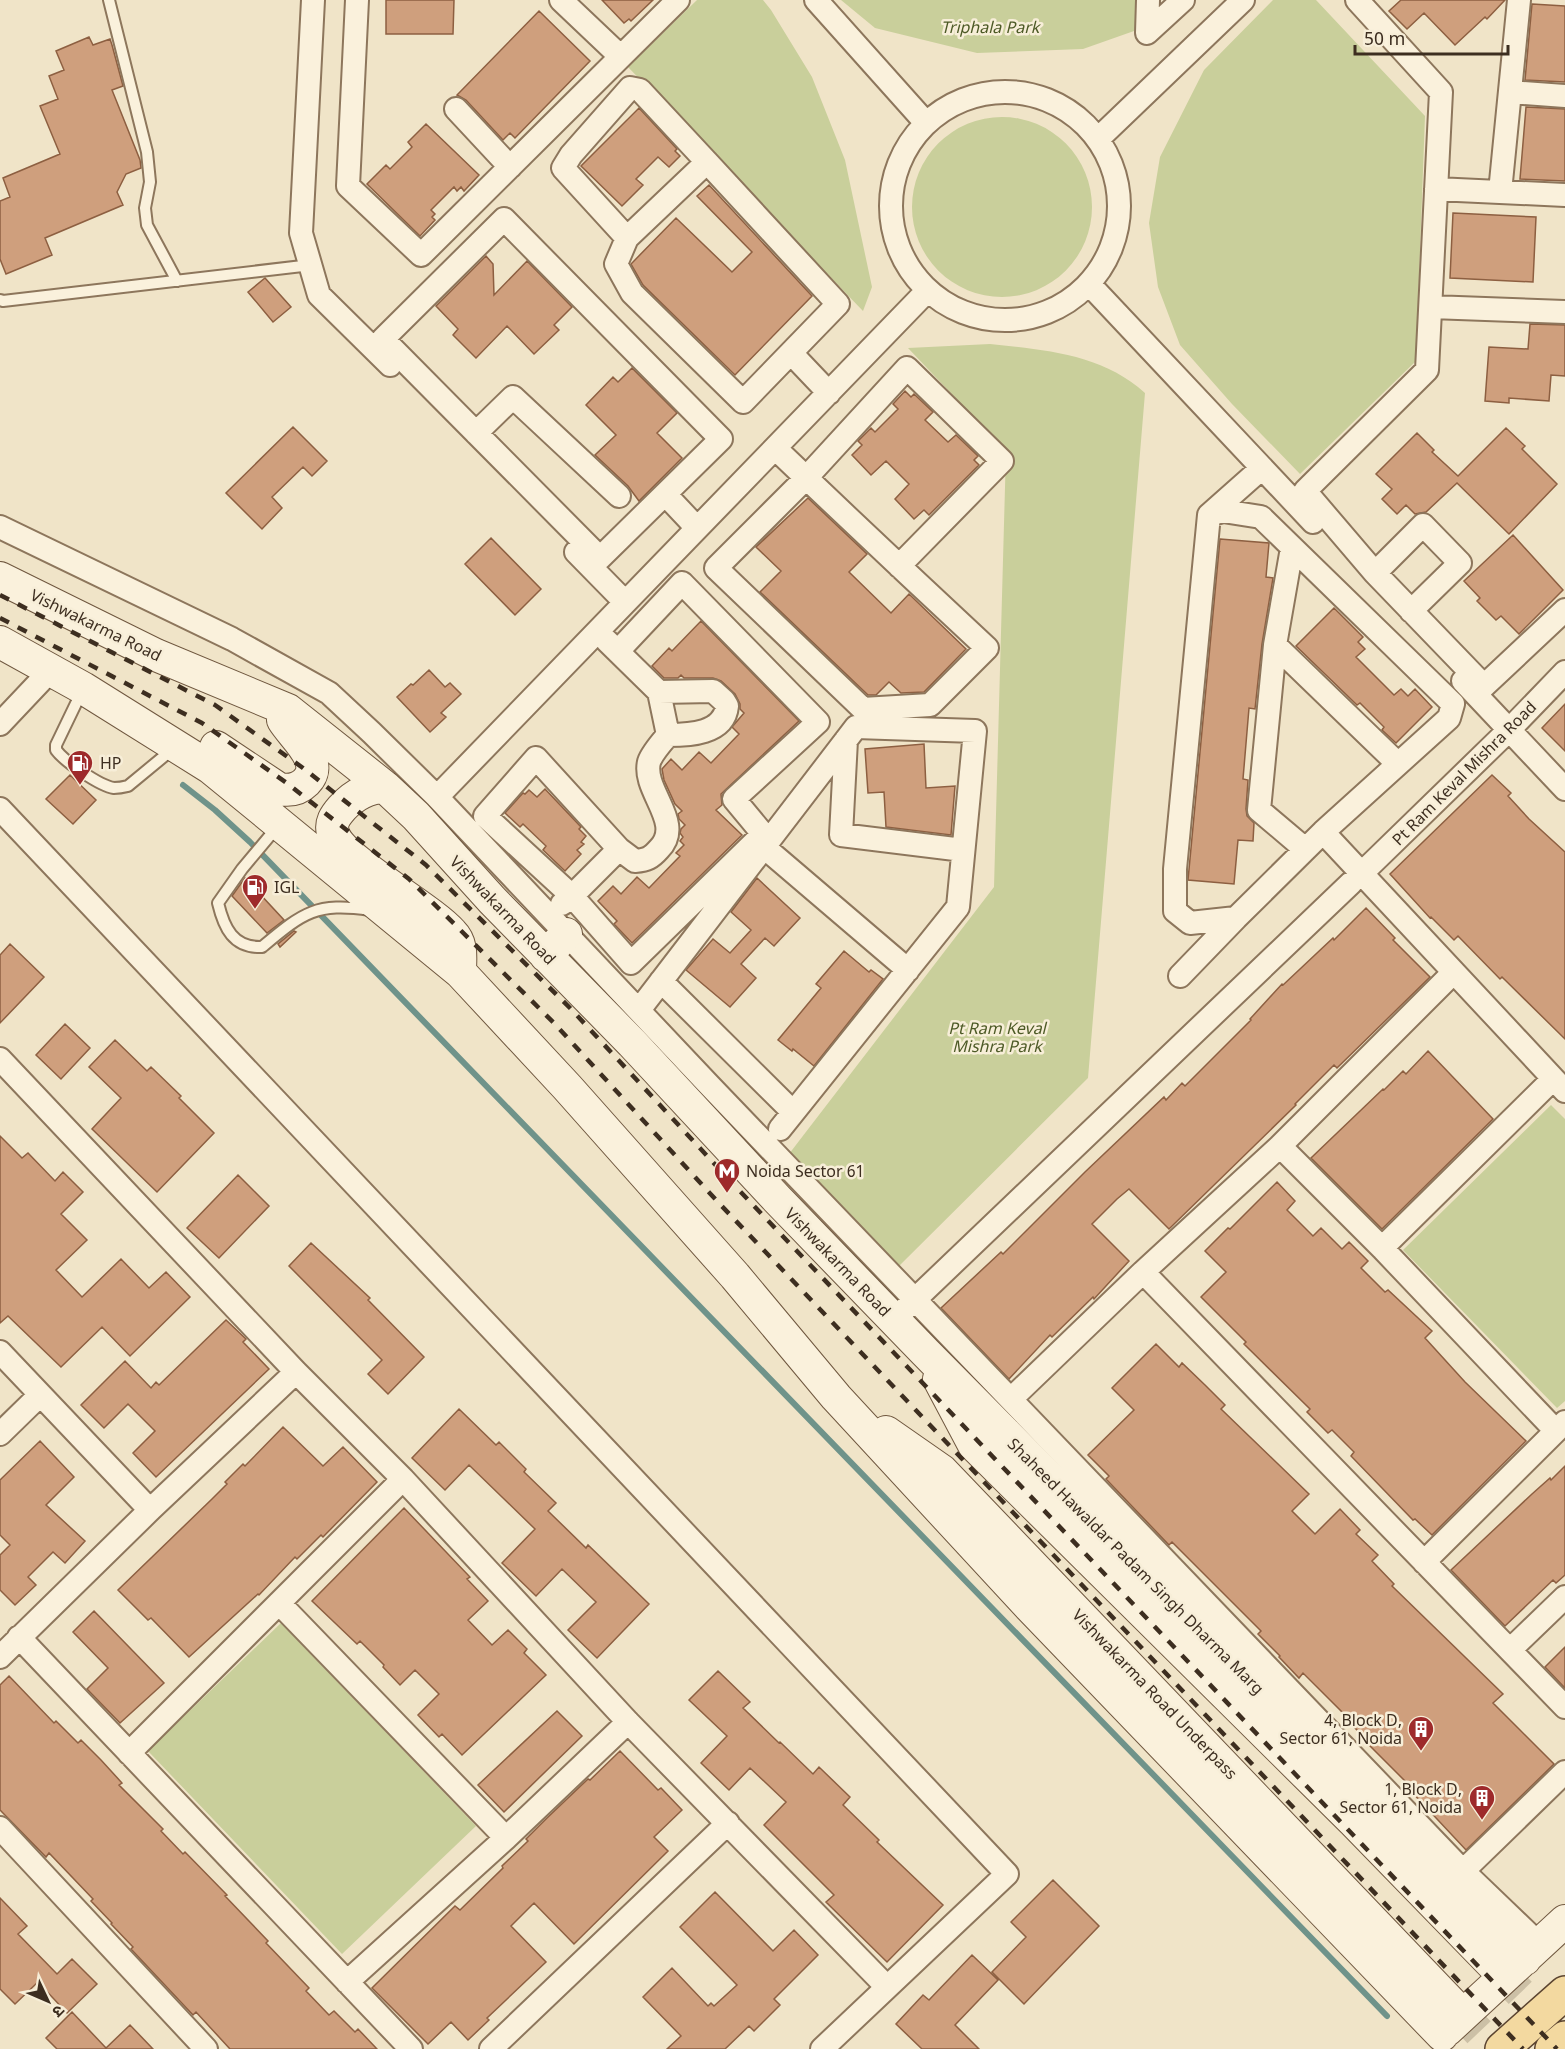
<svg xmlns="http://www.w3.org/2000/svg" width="1565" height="2049" font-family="Georgia,'Noto Sans Devanagari',serif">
  <rect width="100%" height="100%" fill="#f0e4c8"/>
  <path fill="#c9cf9b" d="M697 0H763L771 10 812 77 845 160 872 287 863 311 628 67Z
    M841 0H1140L1139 15 1134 31 1083 49 977 53 875 28Z
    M1273 0H1316L1425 116 1416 361 1300 474 1232 404 1180 345 1158 287 1149 223 1160 157 1204 70Z
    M912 207a90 90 0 1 1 180 0a90 90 0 1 1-180 0Z
    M990 344C1045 350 1102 354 1145 393L1088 1078 898 1267 789 1154 994 887 1006 451 908 348Z
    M1551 1105 1565 1119V1401L1557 1408 1403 1250Z
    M281 1623 476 1826 342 1954 148 1751Z"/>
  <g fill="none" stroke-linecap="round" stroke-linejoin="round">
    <path stroke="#6f938a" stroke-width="6" d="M183 785 215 810 250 842 1387 2016"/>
  </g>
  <path fill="#cf9f7d" stroke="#8d5f41" stroke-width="1.5" d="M386 0H454L453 34H386Z
    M602 0H653L631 21 629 19 624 23Z
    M1401 0H1505L1487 19 1485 17 1455 45 1424 13 1407 29 1389 11Z
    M1532 4 1565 6V82L1525 80Z
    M539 11 590 61 515 138 510 133 503 140 466 100 457 95Z
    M89 37 93 45 110 39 112 45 123 86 112 90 140 160 141 168 126 174 117 192 123 205 45 238 52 255 6 274 0 259V201L10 197 3 178 60 154 40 106 58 99 49 76 64 70 56 51Z
    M1526 107 1565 109V181L1520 179Z
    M639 108 677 149 675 151 680 156 669 167 658 157 636 179 643 185 622 206 581 166Z
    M426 124 479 175 464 191 461 187 457 191 454 187 431 210 435 214 432 217 435 220 420 236 367 184 386 165 390 169 412 147 408 142Z
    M709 185 812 296 735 375 643 285 631 264 676 218 732 272 752 252 697 196Z
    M1453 213 1536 217 1533 282 1450 278Z
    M486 256 493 264 494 295 527 261 572 307 554 325 559 330 534 354 507 326 476 358 453 335 458 329 436 306Z
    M265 278 291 307 273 322 248 292Z
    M1530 324 1565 325V376L1551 375 1549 401 1509 398V403L1485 401 1489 347 1528 349Z
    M632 368 677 413 657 433 682 458 639 501 628 486 595 455 616 435 586 405 613 377 618 382Z
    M905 391 911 397 914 394 933 412 925 420 948 442 956 435 978 456 974 460 979 465 929 515 924 510 914 519 895 499 909 484 886 461 871 475 852 455 862 445 858 441 871 428 875 432 898 409 893 404Z
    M293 427 327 461 312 476 303 467 272 497 282 508 262 529 226 493Z
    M1506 428 1525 446 1522 449 1557 484 1509 534 1457 483 1426 512 1415 514 1406 505 1397 514 1382 499 1392 489 1376 474 1417 433 1434 450 1432 452 1458 476Z
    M808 498 867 554 849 572 891 613 909 594 966 649 924 692 901 693 889 682 876 695H868L760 592 781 571 756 547Z
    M1513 535 1563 590 1519 634 1501 616 1496 620 1477 601 1480 598 1464 581Z
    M491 538 541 589 515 615 465 564Z
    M1220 539 1269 543 1266 577 1273 578 1262 644 1255 709 1249 708 1243 779 1248 780 1246 809 1247 816 1254 823 1253 841 1238 840 1234 884 1188 880Z
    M1334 608 1363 637 1358 642 1365 649 1356 657 1394 695 1401 689 1408 696 1415 689 1432 707 1396 743 1382 730 1384 727 1360 703 1357 705 1296 646Z
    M701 621 799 721 721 794 722 805 716 810 742 835 632 943 614 924 617 921 598 901 613 886 621 894 637 877 649 888 680 856 676 853 684 845 680 841 683 837 680 833 681 829 685 825 679 819 678 814 682 811 675 804 664 780 662 769 671 759 682 770 699 752 711 763 739 734 732 727 744 713 740 709V704L735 694 721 681 713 678H684L681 675 678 678H664L652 666 669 648 672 651Z
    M429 670 445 687 450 683 461 694 441 713 446 717 430 732 397 697 411 684 413 685Z
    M1565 704V751L1542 728Z
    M924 744 926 788 955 786 951 835 886 827 884 792 868 793 865 749Z
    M70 775 96 800 73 824 46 799Z
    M1492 775 1511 793 1508 796 1529 819 1565 852V1039L1502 977 1500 979 1458 936 1454 940 1431 917 1430 918 1390 874Z
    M545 789 581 827 579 829 586 836 581 842 584 844 577 850 581 854 565 871 543 850 546 846 523 824 520 827 505 813 523 793 525 794 529 790 537 797Z
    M245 878 284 920 267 933 232 896Z
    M757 878 800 918 774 946 765 938 741 964 756 978 730 1007 686 970 713 939 730 953 751 930 731 912Z
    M1366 908 1395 938 1393 940 1430 977 1337 1068 1334 1065 1295 1104 1296 1105 1169 1229 1129 1189 1117 1199 1092 1224 1129 1261 1094 1299 1093 1297 1052 1337 1050 1335 1009 1379 941 1308 1001 1252 1003 1254 1085 1172 1164 1097 1166 1100 1182 1083 1185 1086 1251 1020 1250 1019 1282 984 1283 985 1333 938 1334 940Z
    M294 931 296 932 280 947 278 944Z
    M10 944 44 977 0 1023V955Z
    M844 951 869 972 871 970 883 979 814 1066 793 1049 792 1051 778 1040 821 988 816 984Z
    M65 1024 90 1048 61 1079 36 1055Z
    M115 1040 147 1071 151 1067 181 1096 179 1098 214 1133 157 1192 92 1129 121 1098 89 1067Z
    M1428 1051 1493 1119 1382 1229 1311 1158 1383 1089 1384 1090 1403 1071 1406 1074Z
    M0 1136 22 1158 28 1153 55 1181 63 1172 83 1192 61 1214 87 1240 56 1270 82 1297 121 1259 149 1288 166 1272 190 1297 130 1356 102 1327 61 1367 8 1316 0 1323Z
    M238 1175 269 1206 219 1258 187 1228Z
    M1277 1182 1295 1201 1287 1210 1313 1236 1321 1228 1342 1249 1349 1242 1368 1261 1361 1268 1385 1292 1388 1290 1432 1331 1425 1338 1465 1382 1526 1441 1432 1535 1415 1519 1413 1520 1351 1456 1354 1452 1332 1430 1328 1433 1307 1412 1310 1409 1244 1344 1246 1342 1201 1297 1226 1272 1205 1251 1228 1228 1230 1229Z
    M311 1243 370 1298 368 1300 424 1357 388 1394 368 1374 382 1360 289 1266Z
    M226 1320 246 1339 243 1342 269 1369 156 1477 133 1453 155 1431 128 1404 104 1428 81 1405 125 1361 151 1388 156 1382 159 1385Z
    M1156 1344 1179 1367 1182 1363 1205 1385 1225 1405 1221 1409 1309 1494 1292 1511 1315 1534 1340 1509 1360 1530 1356 1534 1378 1555 1372 1561 1394 1584 1392 1586 1503 1694 1493 1703 1554 1764 1466 1850 1408 1788 1410 1786 1365 1741 1367 1740 1347 1720 1348 1718 1303 1673 1299 1678 1279 1657 1280 1656 1258 1634 1261 1631 1172 1542 1169 1545 1106 1479 1109 1476 1088 1455 1134 1410 1112 1388Z
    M459 1409 496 1445 499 1442 526 1469 524 1472 556 1503 548 1511 586 1548 588 1545 649 1604 597 1658 568 1630 596 1602 562 1569 536 1596 502 1563 535 1529 469 1465 445 1490 412 1458Z
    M283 1427 323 1466 343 1447 377 1482 323 1537 321 1535 297 1559 295 1557 259 1595 258 1594 189 1657 151 1618 148 1620 118 1590 212 1499 227 1484 225 1482 243 1464 245 1466Z
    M40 1441 74 1477 46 1505 85 1541 65 1563 53 1552 28 1577 36 1585 15 1605 0 1590V1555L10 1545 0 1535V1480Z
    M1565 1466V1575L1556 1583 1553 1580 1505 1626 1451 1570 1532 1494 1550 1478 1551 1480Z
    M404 1508 470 1577 467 1579 488 1601 468 1620 492 1645 508 1630 527 1649 524 1653 546 1675 462 1755 442 1734 439 1737 418 1715 439 1694 415 1670 400 1685 383 1667 384 1665 360 1641 357 1644 312 1601Z
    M94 1611 164 1683 120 1723 87 1689 108 1668 73 1632Z
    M1565 1647V1688L1545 1667Z
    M718 1671 750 1702 743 1708 779 1743 780 1742 813 1774 819 1767 850 1797 843 1805 879 1840 877 1842 943 1905 887 1962 826 1902 834 1895 764 1825 786 1802 750 1768 729 1790 701 1763 727 1736 689 1700Z
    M9 1676 54 1723 56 1721 78 1743 81 1740 101 1760 122 1783 119 1785 163 1829 161 1831 183 1854 185 1852 227 1895 225 1896 268 1941 266 1943 309 1988 306 1991 329 2015 334 2011 355 2032 358 2029 377 2049H230L196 2012 193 2015 131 1949 133 1947 111 1924 112 1923 91 1901 93 1899 49 1853 46 1857 0 1810V1685Z
    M557 1711 582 1736 504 1812 478 1785Z
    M620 1751 658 1790 661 1788 682 1810 654 1837 668 1851 574 1944 534 1903 511 1926 546 1962 487 2018 489 2020 468 2040 451 2022 428 2044 372 1988 455 1906 460 1910 503 1868 502 1866 528 1841 526 1839 547 1818 588 1779 590 1780Z
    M1053 1880 1099 1926 1024 2004 992 1972 1026 1937 1011 1922Z
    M715 1892 773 1951 794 1930 818 1955 774 1999 780 2005 754 2031 749 2026 725 2049H667L681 2036 643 1997 672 1968 708 2006 711 2003 714 2006 737 1985 680 1927Z
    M0 1898 27 1926 18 1934 57 1974 72 1959 97 1984 67 2013 38 1982 15 2004 0 1989Z
    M972 1955 998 1980 955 2025 979 2049H922L896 2024 923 1995 929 2000Z
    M72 2012 106 2048 130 2025 153 2049H57L46 2038Z"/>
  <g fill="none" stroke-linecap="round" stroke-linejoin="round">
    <path stroke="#ccc0a6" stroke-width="32" stroke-dasharray="32 16" stroke-linecap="butt" d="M1498 1970 1560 2034
      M1457 2009 1495 2049"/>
    <g stroke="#8d765c" stroke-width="14">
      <path id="lane" d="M109 0 147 152 150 182 145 208 147 225 177 281
        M0 300 3 301 311 265
        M82 691 56 745V750C65 762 100 786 114 788 119 788 124 787 128 786L174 748
        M278 826 242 869 218 903C224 928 233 948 262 947 303 913 315 902 370 910"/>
    </g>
    <g stroke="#8d765c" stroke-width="26">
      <path id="street" d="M313 0 301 233 319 295 390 365
        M357 0 348 186 421 255 678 0
        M561 0 620 56
        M816 0 926 123
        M1148 0 1147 33 1183 0
        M1357 0 1441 92 1427 370 1305 491 1375 573 1484 686 1565 610
        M891 206a114 114 0 1 1 228 0a114 114 0 1 1-228 0Z
        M1510 92 1565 96
        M456 109 510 167
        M1099 138 1243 0
        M707 162 838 304 743 402 632 293 616 264 627 238Z
        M1436 189 1565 195
        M1500 192 1519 0
        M504 219 721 439 600 558 383 339Z
        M627 238 563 168 571 155 630 88 640 90 707 162
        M1090 285 1313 522
        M1431 307 1565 312
        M791 353 829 393
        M476 433 513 397 619 496
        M776 449C846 516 916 582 987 648L930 705 863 709 716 568 806 478 907 368 1002 461 899 566
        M665 494 697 528
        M1209 515 1223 511 1261 517 1453 704 1449 718 1323 832 1236 918 1190 923 1175 911V869L1209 515 1262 468
        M0 527 232 639 329 693 372 733 437 797 710 1086 1463 1871 1540 1945
        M1292 548 1275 645 1259 810 1305 849
        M576 552 625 602
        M1375 573 1423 525 1460 563 1411 611
        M607 641 659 692 713 691 724 701 727 706C724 734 689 735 668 735
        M1275 645 1398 764
        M618 651 682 583 818 722 734 799 763 834 631 963 572 896 485 816 536 758 619 849
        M1463 681 1565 789
        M0 724 51 670
        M846 740 841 835 963 850
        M437 797 927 291
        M0 809 1007 1874 822 2049
        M1323 832 1565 1091
        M764 847 908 970
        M1362 873 1509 730 1565 672
        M562 904 572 896 619 849 635 861C647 860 651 858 659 849 685 823 642 791 649 762 652 753 662 742 668 735L659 692
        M1180 976 1236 918
        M661 981 793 1112
        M639 1010 856 727 975 731 958 907 780 1129
        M0 1059 296 1372 403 1479 628 1722 886 1986
        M1280 1146 1382 1248 1556 1431
        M1382 1248 1553 1079
        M1143 1272 1565 1707
        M905 1309 1351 883
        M0 1352 150 1510
        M1011 1399 1143 1272 1280 1146 1453 973
        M0 1434 40 1395
        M1424 1562 1565 1422
        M279 1603 506 1838
        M19 1637 411 2049
        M1510 1650 1565 1597
        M0 1657 150 1510 296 1372
        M129 1753 403 1479
        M0 1828 206 2049
        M1463 1871 1565 1772
        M347 1982 506 1838 628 1722
        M491 2049 728 1823"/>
    </g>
    <g stroke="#6f573f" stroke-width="34">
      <path id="secondary" d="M0 578 156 655 288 710 385 787 416 816 492 900 632 1043 777 1199 925 1352 1525 1959
        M0 642 83 688 211 768 460 972 567 1087 735 1276 836 1397 1030 1607 1442 2035
        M216 747 279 789C289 791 298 790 306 782 326 762 293 737 283 720
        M385 787C367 787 354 795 342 808 335 816 330 823 333 833 342 861 428 906 452 933 463 944 460 958 460 972
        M546 956 566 934
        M939 1379 974 1445 1354 1822 1498 1970
        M886 1432 942 1471 1457 2009
        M1447 2030 1565 1921"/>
    </g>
    <g stroke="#5b4430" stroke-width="36">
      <path id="primary" d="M1502 2049 1565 1993
        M1552 2049 1565 2038"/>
    </g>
    <use href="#lane" stroke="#faf1dc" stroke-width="10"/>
    <use href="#street" stroke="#faf1dc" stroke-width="22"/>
    <use href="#secondary" stroke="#faf1dc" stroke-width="32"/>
    <use href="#primary" stroke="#f3d9a0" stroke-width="33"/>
    <path stroke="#3d2e20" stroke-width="4.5" stroke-dasharray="10 10" stroke-linecap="butt" d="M0 595 215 705 303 768 426 865 571 1009 735 1186 1557 2049
      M0 618 202 723 288 784 409 879 554 1023 717 1201 1523 2049"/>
  </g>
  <defs>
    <g id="fuel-pin" transform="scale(1.35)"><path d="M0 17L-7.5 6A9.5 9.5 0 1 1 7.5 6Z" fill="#9e2a2b" stroke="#f7eed8"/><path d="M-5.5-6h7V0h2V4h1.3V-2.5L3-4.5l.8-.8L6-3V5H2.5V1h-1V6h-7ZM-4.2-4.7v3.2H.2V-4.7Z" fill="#fff"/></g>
    <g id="metro-pin" transform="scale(1.35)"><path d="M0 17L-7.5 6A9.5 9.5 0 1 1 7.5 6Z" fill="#9e2a2b" stroke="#f7eed8"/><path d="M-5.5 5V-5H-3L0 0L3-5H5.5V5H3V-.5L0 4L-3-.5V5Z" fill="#fff"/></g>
    <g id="building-pin" transform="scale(1.35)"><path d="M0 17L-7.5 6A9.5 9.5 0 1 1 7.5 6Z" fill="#9e2a2b" stroke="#f7eed8"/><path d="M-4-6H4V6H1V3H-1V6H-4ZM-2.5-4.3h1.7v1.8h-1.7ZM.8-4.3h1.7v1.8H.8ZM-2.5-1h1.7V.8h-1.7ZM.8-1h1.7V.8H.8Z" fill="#fff"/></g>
  </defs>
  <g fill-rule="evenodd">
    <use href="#fuel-pin" x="80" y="763"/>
    <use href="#fuel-pin" x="255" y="887"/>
    <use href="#metro-pin" x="727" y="1171"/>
    <use href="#building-pin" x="1421" y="1729"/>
    <use href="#building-pin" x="1482" y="1798"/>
  </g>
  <g text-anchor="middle" stroke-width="5" stroke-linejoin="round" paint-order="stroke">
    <g font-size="16" font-style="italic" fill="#4d5a26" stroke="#f7eed8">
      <text x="990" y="33">Triphala Park</text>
      <text x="997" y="1034">Pt Ram Keval<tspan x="997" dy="18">Mishra Park</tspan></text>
    </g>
    <g font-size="16" fill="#3d2e20" stroke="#f7eed8">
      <text transform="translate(96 625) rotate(26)" y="6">Vishwakarma Road</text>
      <text transform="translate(1464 773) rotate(-45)" y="6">Pt Ram Keval Mishra Road</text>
      <text transform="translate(503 910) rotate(46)" y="6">Vishwakarma Road</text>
      <text transform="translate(838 1262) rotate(46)" y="6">Vishwakarma Road</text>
      <text transform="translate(1136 1566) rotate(45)" y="6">Shaheed Hawaldar Padam Singh Dharma Marg</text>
      <text transform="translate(1155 1694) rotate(46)" y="6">Vishwakarma Road Underpass</text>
    </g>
    <g font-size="16" fill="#3d2e20" stroke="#f7eed8" text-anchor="start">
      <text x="100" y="769">HP</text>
      <text x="274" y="893">IGL</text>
      <text x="746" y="1177">Noida Sector 61</text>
      <text x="1402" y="1726" text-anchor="end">4, Block D,<tspan x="1402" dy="18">Sector 61, Noida</tspan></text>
      <text x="1462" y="1795" text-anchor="end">1, Block D,<tspan x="1462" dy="18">Sector 61, Noida</tspan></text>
    </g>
  </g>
  <g transform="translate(48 2001) rotate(134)" stroke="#f7eed8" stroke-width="4.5" paint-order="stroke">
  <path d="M0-4.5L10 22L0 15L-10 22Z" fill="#3d2e20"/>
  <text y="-9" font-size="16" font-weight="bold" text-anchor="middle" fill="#3d2e20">उ</text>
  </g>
  <path d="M1355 45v9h153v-9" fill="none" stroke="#3d2e20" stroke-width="3"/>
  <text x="1364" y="45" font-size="18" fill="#3d2e20" stroke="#f7eed8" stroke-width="4.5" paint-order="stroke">50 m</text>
</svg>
